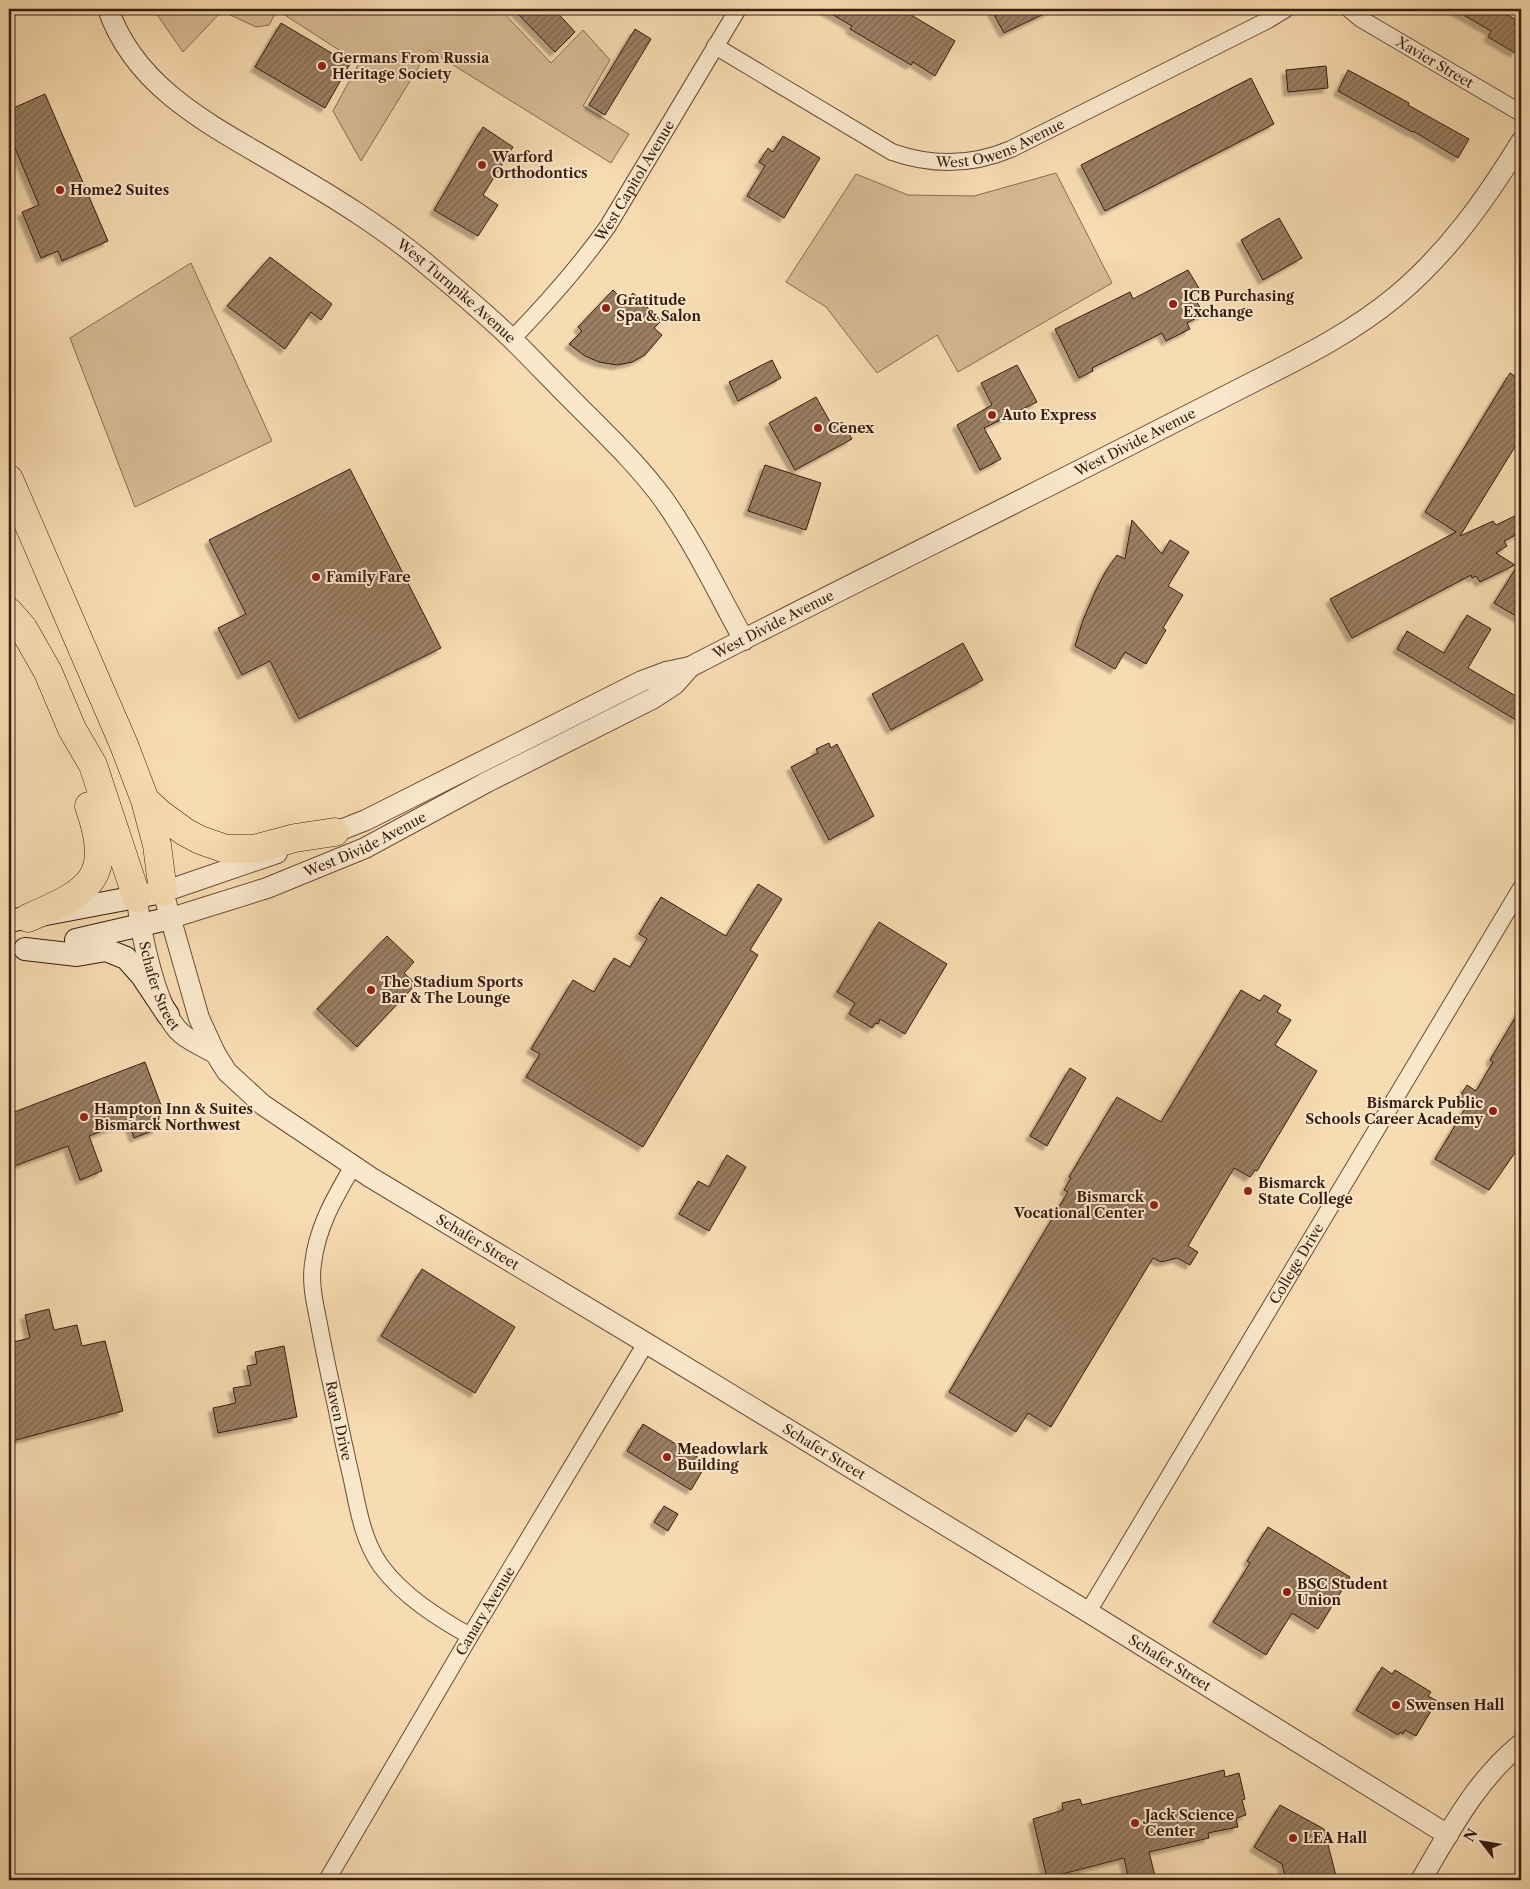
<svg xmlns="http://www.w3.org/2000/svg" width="1530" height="1889" font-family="'Libre Caslon Text',serif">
  <defs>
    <pattern id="building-hatch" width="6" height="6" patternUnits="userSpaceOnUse" patternTransform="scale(1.25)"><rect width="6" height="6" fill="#9c7f64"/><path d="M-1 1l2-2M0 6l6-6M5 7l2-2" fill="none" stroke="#806751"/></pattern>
    <filter id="shadow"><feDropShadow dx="-4.5" dy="4.5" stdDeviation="1" flood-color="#0004"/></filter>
  </defs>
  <rect width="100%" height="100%" fill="#f8dcb1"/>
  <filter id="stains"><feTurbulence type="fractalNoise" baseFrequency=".004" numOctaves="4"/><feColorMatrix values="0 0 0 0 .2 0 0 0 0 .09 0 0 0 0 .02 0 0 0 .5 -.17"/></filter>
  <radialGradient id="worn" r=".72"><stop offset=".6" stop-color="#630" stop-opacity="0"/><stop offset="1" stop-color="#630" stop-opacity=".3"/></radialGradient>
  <path fill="#d8bb96" stroke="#886b53" d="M153 9H500L551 63 583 30 610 60 583 106 629 134 611 163 429 50 361 161 333 111 359 63 277 10 269 25 256 27 222 11 183 52Z
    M1056 173 1112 283 958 372 937 335 877 373 826 307 786 282 856 174 908 195 974 196Z
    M191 263 272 441 135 507 70 338Z"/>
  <path fill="url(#building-hatch)" stroke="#391b10" filter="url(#shadow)" d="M513 9H554L575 32 555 52Z
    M823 9H901L955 41 935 76 913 62 911 65 850 29 852 26Z
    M991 9H1054L1004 33Z
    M1453 9H1490L1501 15 1503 12 1521 23V42L1515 53 1488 37 1491 31Z
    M281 23 350 64 325 108 255 67Z
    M635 29 651 39 605 115 589 105Z
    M1326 66 1328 88 1288 92 1286 70Z
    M1348 70 1391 93 1409 103 1408 105 1469 139 1458 158 1413 131 1412 132 1338 91Z
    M1251 78 1274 124 1105 211 1081 165Z
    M45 94 108 241 62 261 58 251 41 258 22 212 39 205 12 141 9 142V110Z
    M483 127 513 147 483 195 498 205 478 236 434 210Z
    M783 136 820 158 784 218 747 196 765 166 759 162 768 148 773 152Z
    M1279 218 1302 258 1263 280 1241 240Z
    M270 257 332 304 321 320 311 312 285 349 227 306Z
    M1188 270 1200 290 1192 294 1204 314 1187 323 1190 329 1166 341 1162 333 1092 368 1093 371 1079 378 1055 329 1130 292 1133 299Z
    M613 290 625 302 633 293 661 321 654 328 662 335 645 355 632 362 617 365 599 362 585 356 569 344 582 331 578 327Z
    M772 360 781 378 738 401 729 382Z
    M1017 365 1037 402 984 428 1001 459 980 470 957 425 992 405 981 383Z
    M1510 373 1521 380V437L1460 536 1493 521 1496 525 1517 515 1521 523V532L1504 541 1507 546 1496 553 1515 565 1480 582 1476 576 1472 578 1471 575 1352 638 1330 599 1456 532 1425 512Z
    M816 397 833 427 842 422 852 439 795 470 769 423Z
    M765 465 821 483 806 530 748 511Z
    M350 469 441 648 299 719 270 661 242 675 218 628 246 614 209 540Z
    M1132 520 1162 554 1170 540 1189 552 1168 586 1183 595 1163 628 1166 630 1146 664 1125 652 1115 669 1075 646 1083 620 1096 590 1106 571 1117 555 1125 559Z
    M1521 560V619L1494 603Z
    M1467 615 1491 629 1468 668 1521 699V711L1516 720 1397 649 1407 631 1444 653Z
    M963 643 983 680 891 730 872 694Z
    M829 743 831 748 837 744 874 816 829 840 791 767 818 753 816 749Z
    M758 884 782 899 750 950 758 955 643 1147 526 1077 540 1054 531 1049 573 980 594 992 614 958 630 967 647 939 639 934 661 897 726 936Z
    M879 922 947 964 905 1034 880 1019 878 1024 876 1023 872 1028 849 1014 855 1003 837 992Z
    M387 936 414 962 404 973 416 984 357 1047 317 1009Z
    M1241 990 1260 1001 1264 995 1281 1005 1277 1012 1291 1020 1275 1045 1317 1071 1257 1171 1255 1170 1250 1177 1234 1168 1188 1246 1198 1252 1190 1265 1177 1258 1161 1262 1153 1258 1051 1427 1028 1413 1016 1432 949 1392 1068 1192 1064 1190 1071 1178 1069 1177 1117 1097 1161 1122Z
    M1521 1008V1144L1489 1190 1435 1159 1468 1104 1458 1099 1467 1085 1476 1091 1493 1062 1490 1060Z
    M145 1062 161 1105 157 1129 134 1138 128 1121 89 1136 102 1171 80 1180 68 1146 9 1168V1114Z
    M1070 1068 1086 1078 1047 1146 1030 1136Z
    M727 1155 746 1167 709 1231 679 1214 698 1181 709 1187Z
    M422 1269 515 1327 475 1393 381 1336Z
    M49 1309 54 1330 77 1325 82 1346 105 1341 123 1411 9 1442V1367L13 1366 9 1343 30 1338 25 1315Z
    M284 1346 297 1417 218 1433 213 1408 236 1403 233 1388 251 1385 247 1366 257 1364 255 1352Z
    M643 1424 707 1463 691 1490 627 1451Z
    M664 1506 678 1514 668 1531 654 1522Z
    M1268 1527 1350 1577 1318 1629 1292 1613 1266 1655 1213 1622 1250 1563 1247 1561Z
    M1382 1667 1392 1674 1395 1670 1431 1692 1428 1696 1437 1701 1416 1736 1405 1730 1403 1734 1400 1732 1398 1735 1356 1710Z
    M1224 1770 1225 1777 1239 1773 1245 1799 1242 1800 1246 1815 1236 1818 1238 1827 1208 1833 1209 1838 1149 1852 1156 1880H1129L1124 1858 1047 1878 1033 1819 1063 1810 1062 1803 1080 1799 1082 1805Z
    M1280 1805 1324 1829 1337 1880H1286L1282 1864 1254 1847Z"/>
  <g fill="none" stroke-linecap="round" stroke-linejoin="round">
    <g stroke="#694b38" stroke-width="18">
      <g id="minor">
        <path id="s1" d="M1349 9 1361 19 1521 113"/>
        <path id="s2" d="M715 46 892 152C932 166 971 166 1011 149L1268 20 1286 9"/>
        <path id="s3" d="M512 339C547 303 579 267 608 226L738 9"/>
        <path id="s4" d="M353 1166C335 1197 317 1227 313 1264 310 1284 315 1304 319 1324 324 1351 330 1379 336 1406 341 1431 346 1455 352 1480 358 1509 363 1541 381 1566 403 1596 438 1618 470 1636"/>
        <path id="s5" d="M1088 1612 1521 888"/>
        <path id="s6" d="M327 1880 470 1636 646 1343"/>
      </g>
    </g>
    <g stroke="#694b38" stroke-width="22">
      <g id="tertiary">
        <path id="s7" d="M108 9C137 92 217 128 287 170 335 198 382 227 424 262 454 287 485 313 513 340 536 363 558 386 581 409 610 438 640 467 664 500 695 544 718 593 744 640"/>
        <path id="s8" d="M323 837 366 820 642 681 666 672 690 667C844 587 1001 511 1155 432 1191 414 1227 395 1263 377 1309 354 1355 330 1395 297 1447 254 1486 199 1521 142"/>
        <path id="s9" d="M277 853 163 892 199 1018 215 1053 227 1072 263 1105 370 1177 646 1343 1088 1612 1448 1835"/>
        <path id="s10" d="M137 898C140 930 156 1013 182 1034 192 1042 204 1047 215 1053"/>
        <path id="s11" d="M171 918 267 888 365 848 487 782 652 699 675 684 690 667"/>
        <path d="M1421 1880C1450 1831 1476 1780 1521 1744"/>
      </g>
    </g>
    <g stroke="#391b10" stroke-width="24">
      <path id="secondary" d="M9 921 152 894
        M76 940 171 918
        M25 949 77 955 106 950 126 958 142 976 168 1015"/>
    </g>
    <g stroke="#391b10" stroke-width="29">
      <path id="motorway" d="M9 479 124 745 145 800 159 813 185 832 200 840 226 849H254L295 838 335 832
        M9 612 23 628 48 672 72 729 93 765 137 898
        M145 800 157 845 163 892
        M28 918C91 891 114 878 89 806"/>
    </g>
    <use href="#minor" stroke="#fae8cc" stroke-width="16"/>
    <use href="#tertiary" stroke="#fae8cc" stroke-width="20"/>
    <use href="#secondary" stroke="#fae8cc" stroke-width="22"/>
    <use href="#motorway" stroke="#f8dcb1" stroke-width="28"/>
  </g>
  <g fill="#8f2418" stroke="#fae8cc" stroke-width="2">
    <circle cx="322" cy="66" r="5"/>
    <circle cx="482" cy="165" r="5"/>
    <circle cx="60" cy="190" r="5"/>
    <circle cx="1173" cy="304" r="5"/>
    <circle cx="606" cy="308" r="5"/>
    <circle cx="992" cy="415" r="5"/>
    <circle cx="818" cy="428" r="5"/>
    <circle cx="316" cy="577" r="5"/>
    <circle cx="371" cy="990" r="5"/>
    <circle cx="1493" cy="1111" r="5"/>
    <circle cx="84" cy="1117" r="5"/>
    <circle cx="1248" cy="1191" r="5"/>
    <circle cx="1154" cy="1205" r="5"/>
    <circle cx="667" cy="1457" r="5"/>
    <circle cx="1287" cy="1592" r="5"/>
    <circle cx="1396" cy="1705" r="5"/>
    <circle cx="1135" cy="1823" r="5"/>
    <circle cx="1293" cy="1838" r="5"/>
  </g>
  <g text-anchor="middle" stroke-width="4" stroke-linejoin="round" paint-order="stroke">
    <g font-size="14" font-weight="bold" fill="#391b10" stroke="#fae8cc" text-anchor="start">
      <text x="332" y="63">Germans From Russia<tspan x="332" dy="16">Heritage Society</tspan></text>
      <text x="492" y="162">Warford<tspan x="492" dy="16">Orthodontics</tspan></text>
      <text x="70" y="195">Home2 Suites</text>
      <text x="1183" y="301">ICB Purchasing<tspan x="1183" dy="16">Exchange</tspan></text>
      <text x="616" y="305">Gratitude<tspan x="616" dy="16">Spa &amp; Salon</tspan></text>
      <text x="1002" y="420">Auto Express</text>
      <text x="828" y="433">Cenex</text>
      <text x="326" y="582">Family Fare</text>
      <text x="381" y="987">The Stadium Sports<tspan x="381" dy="16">Bar &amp; The Lounge</tspan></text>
      <text x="1483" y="1108" text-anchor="end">Bismarck Public<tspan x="1483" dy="16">Schools Career Academy</tspan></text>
      <text x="94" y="1114">Hampton Inn &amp; Suites<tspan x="94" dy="16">Bismarck Northwest</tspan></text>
      <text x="1258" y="1188">Bismarck<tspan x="1258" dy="16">State College</tspan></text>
      <text x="1144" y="1202" text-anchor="end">Bismarck<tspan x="1144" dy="16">Vocational Center</tspan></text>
      <text x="677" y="1454">Meadowlark<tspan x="677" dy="16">Building</tspan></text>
      <text x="1297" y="1589">BSC Student<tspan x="1297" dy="16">Union</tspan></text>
      <text x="1406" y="1710">Swensen Hall</text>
      <text x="1145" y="1820">Jack Science<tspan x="1145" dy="16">Center</tspan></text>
      <text x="1303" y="1843">LEA Hall</text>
    </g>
    <g font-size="14" fill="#391b10" stroke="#fae8cc">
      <text dy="5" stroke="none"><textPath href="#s1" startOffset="101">Xavier Street</textPath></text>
      <text dy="5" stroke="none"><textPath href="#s2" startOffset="319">West Owens Avenue</textPath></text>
      <text dy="5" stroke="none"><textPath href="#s3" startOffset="201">West Capitol Avenue</textPath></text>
      <text dy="5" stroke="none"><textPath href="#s7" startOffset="455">West Turnpike Avenue</textPath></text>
      <text dy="5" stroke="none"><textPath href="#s8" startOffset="904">West Divide Avenue</textPath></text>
      <text dy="5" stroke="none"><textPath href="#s8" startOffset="499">West Divide Avenue</textPath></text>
      <text dy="5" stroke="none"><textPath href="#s11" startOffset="208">West Divide Avenue</textPath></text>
      <text dy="5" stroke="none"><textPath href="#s10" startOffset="91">Schafer Street</textPath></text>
      <text dy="5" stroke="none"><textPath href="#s9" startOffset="616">Schafer Street</textPath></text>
      <text dy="5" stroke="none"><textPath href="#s5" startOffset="406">College Drive</textPath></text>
      <text dy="5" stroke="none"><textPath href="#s4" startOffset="266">Raven Drive</textPath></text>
      <text dy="5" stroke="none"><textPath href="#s9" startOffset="1021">Schafer Street</textPath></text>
      <text dy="5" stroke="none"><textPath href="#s6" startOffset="312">Canary Avenue</textPath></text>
      <text dy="5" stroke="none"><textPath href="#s9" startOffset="1426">Schafer Street</textPath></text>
    </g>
  </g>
  <rect width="1530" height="1889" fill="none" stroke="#f8dcb1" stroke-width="30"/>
  <rect x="10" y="10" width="1510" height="1869" fill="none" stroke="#391b10" stroke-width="2.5"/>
  <rect x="15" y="15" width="1500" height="1859" fill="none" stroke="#391b10"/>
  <g transform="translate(1482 1842) rotate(301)" stroke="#fae8cc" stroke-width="4" paint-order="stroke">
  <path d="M0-4L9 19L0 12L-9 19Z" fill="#391b10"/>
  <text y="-8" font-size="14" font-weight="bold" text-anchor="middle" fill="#391b10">N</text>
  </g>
  <rect width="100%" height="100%" filter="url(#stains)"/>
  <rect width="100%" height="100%" fill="url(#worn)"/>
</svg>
